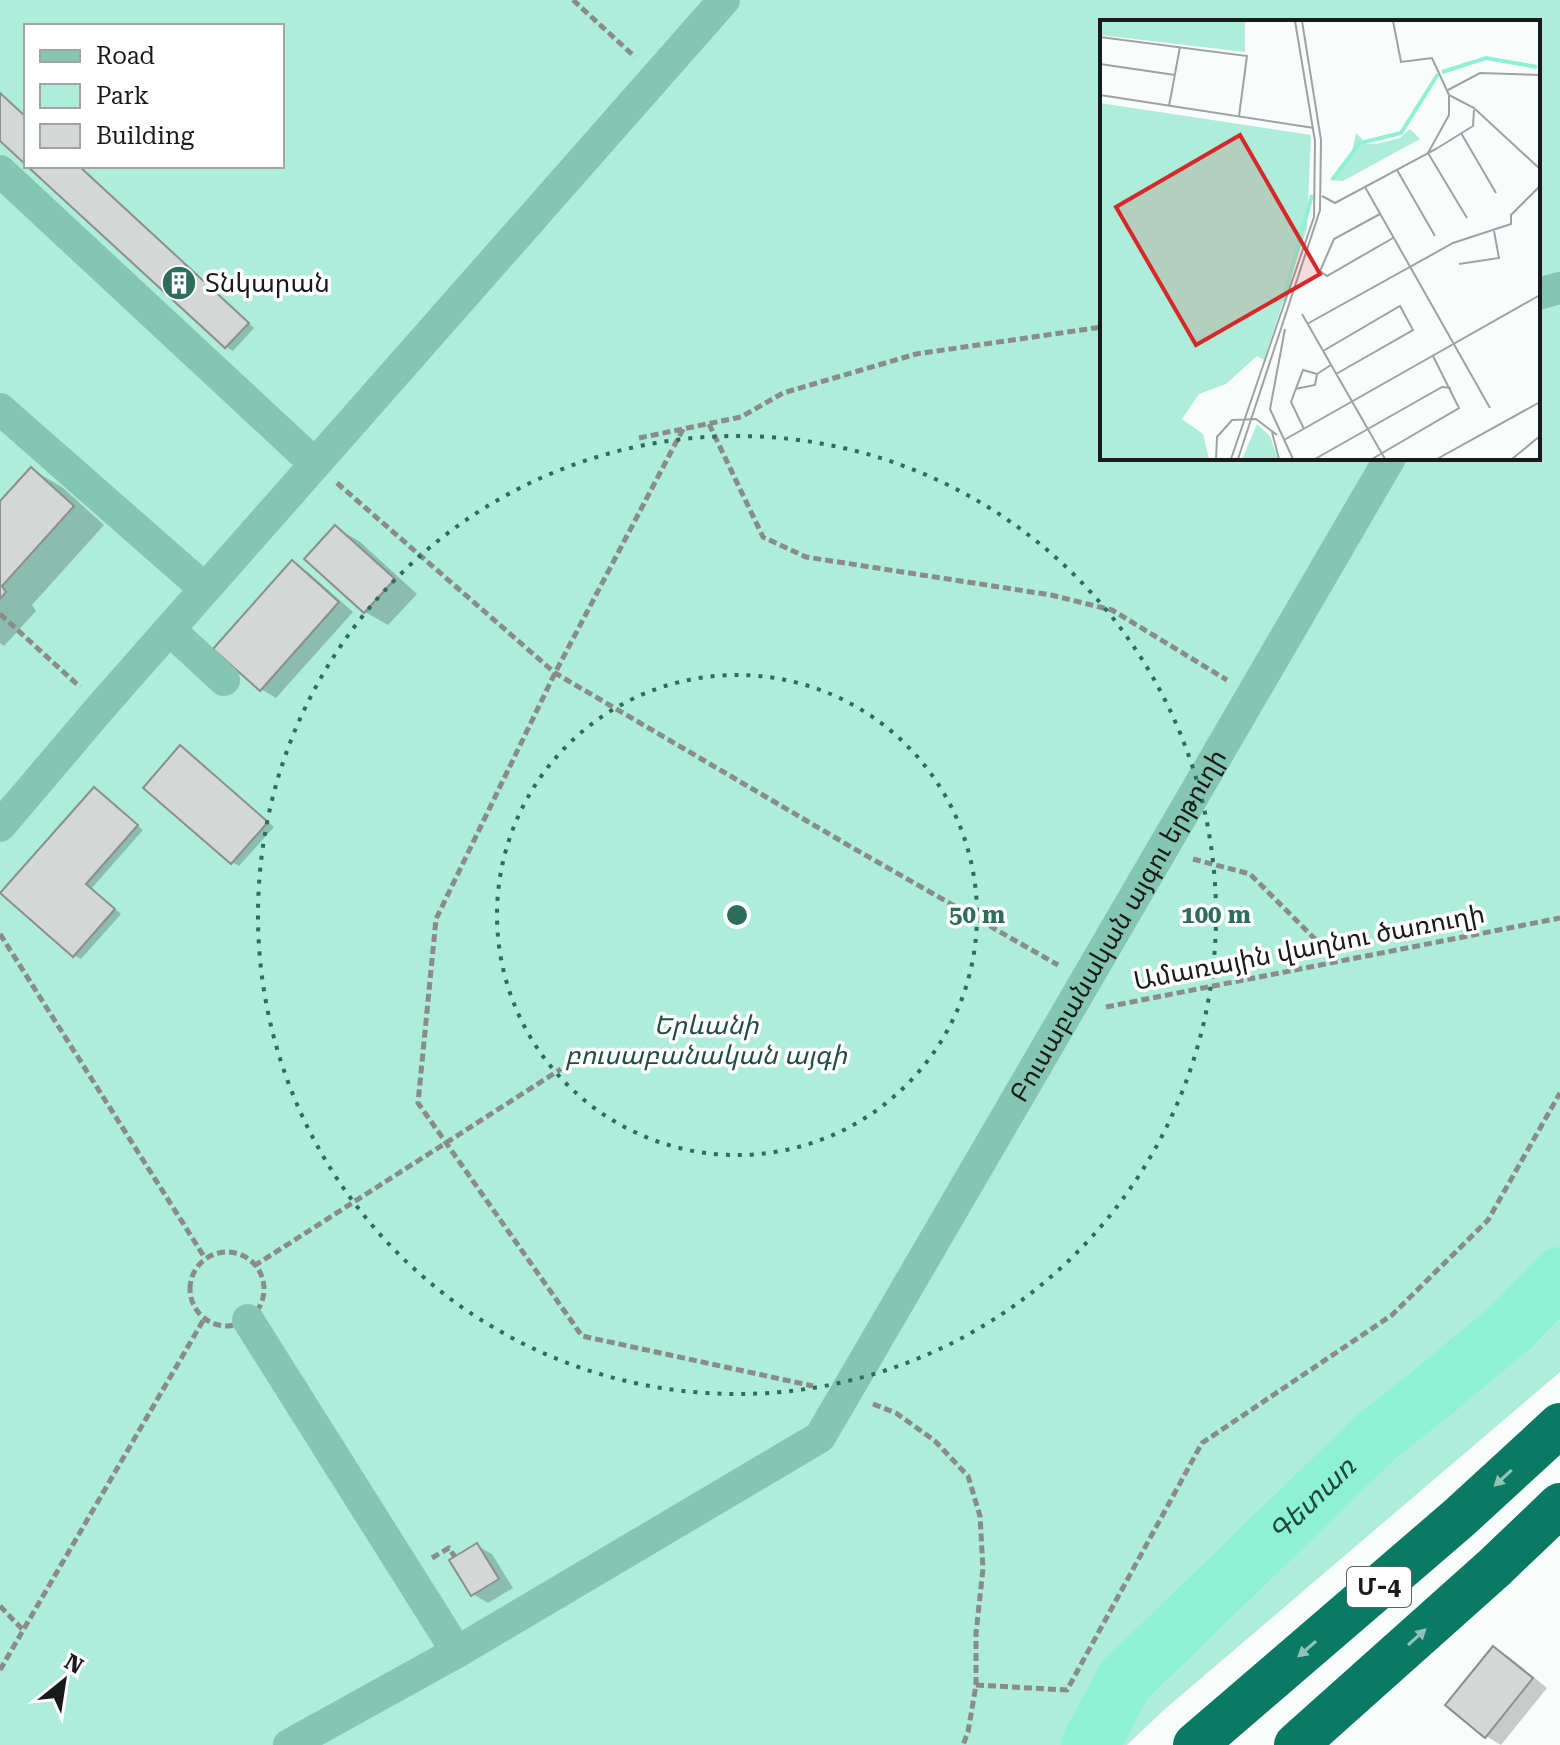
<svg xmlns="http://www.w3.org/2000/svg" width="1560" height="1745" font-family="'Roboto Serif','Noto Sans Armenian',serif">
  <rect width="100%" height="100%" fill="#f8fdfb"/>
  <path fill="#adedd9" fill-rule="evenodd" d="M0 0H1560V1372L1165 1709 1127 1745H0ZM1102 22H1538V458H1102ZM26 26H282V166H26Z"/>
  <path fill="#0003" d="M30 166H79L254 328 233 351 226 347Z
    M31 469 62 487 104 525 32 605 36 611 4 646 0 643V504Z
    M336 528 359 541 417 594 388 625 365 612Z
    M292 563 308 572 353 612 276 698 261 689Z
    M187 752 274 827 239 866 232 862Z
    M101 794 143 830 91 889 121 914 81 959 74 955 3 893Z
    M477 1546 492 1554 513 1588 488 1603 473 1594Z
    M1494 1649 1509 1657 1547 1688 1501 1745 1486 1736Z"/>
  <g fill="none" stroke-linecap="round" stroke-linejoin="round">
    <path stroke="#8ff1d4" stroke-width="58" id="s1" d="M1090 1745 1124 1681 1377 1436 1428 1396 1512 1326 1560 1276"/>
  </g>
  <path fill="#d3d7d5" stroke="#8b8f8e" stroke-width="2" d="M0 93 26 117V165L0 141Z
    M27 166H79L249 323 225 348Z
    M31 467 74 506 2 586 6 592 0 599V501Z
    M335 525 395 579 364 613 304 559Z
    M292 560 339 602 260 691 213 649Z
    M180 745 268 822 231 864 143 788Z
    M94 787 138 825 86 884 115 909 73 957 0 893Z
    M477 1543 499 1579 471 1596 449 1560Z
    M1493 1646 1533 1678 1485 1738 1445 1705Z"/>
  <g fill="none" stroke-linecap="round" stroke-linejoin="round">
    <path stroke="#898c8b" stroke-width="5" stroke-dasharray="8 4" stroke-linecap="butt" d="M573 0 635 57
      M709 424 763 537 806 557 1051 595 1112 610 1227 680
      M683 429 555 673 436 919 418 1103 582 1336 813 1386
      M639 438 741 417 783 393 916 354 1102 327
      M337 483 555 673 853 848 1058 965
      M0 614 80 687
      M1193 859 1250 874 1337 961
      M0 934 205 1258
      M1106 1007 1560 918
      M190 1289a37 37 0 1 1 74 0a37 37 0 1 1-74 0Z
      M254 1266 561 1069
      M873 1404 896 1413 935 1441 968 1476 980 1516 983 1569 976 1633V1685L968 1732 963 1745
      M432 1558 449 1548 455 1557
      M0 1606 23 1630
      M0 1670 204 1319
      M976 1685 1067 1690 1202 1443 1392 1315 1488 1220 1560 1093"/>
    <g stroke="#85c6b2" stroke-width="32">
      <path d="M0 171 315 464"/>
      <path d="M1538 294 1560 288"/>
      <path d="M0 409 205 589"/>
      <path d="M170 630 224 680"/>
      <path d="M0 826 101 707 724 0"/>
      <path d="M248 1320 457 1652"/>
      <path id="s2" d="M289 1745 457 1652 820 1437 1390 458"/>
    </g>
    <path stroke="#0a7a63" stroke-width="44" d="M1195 1745 1460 1517 1560 1425
      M1296 1745 1494 1568 1560 1505"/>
  </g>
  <defs><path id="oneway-solid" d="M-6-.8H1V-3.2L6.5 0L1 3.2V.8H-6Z" transform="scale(2)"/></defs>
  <g fill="#91c3b9">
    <use href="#oneway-solid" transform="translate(1503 1478) rotate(137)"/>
    <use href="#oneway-solid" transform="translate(1417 1637) rotate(-42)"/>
    <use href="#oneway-solid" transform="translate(1307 1649) rotate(139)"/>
  </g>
  <g fill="none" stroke="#2d6d5c" stroke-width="4" stroke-dasharray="4 8">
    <circle cx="737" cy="915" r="240"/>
    <circle cx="737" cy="915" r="479"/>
  </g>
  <defs>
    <g id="building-disc" transform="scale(1.8)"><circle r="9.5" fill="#2d6d5c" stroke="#fff"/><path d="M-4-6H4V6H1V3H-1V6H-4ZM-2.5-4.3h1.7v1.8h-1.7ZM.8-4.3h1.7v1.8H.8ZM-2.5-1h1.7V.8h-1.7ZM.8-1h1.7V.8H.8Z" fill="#fff"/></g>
  </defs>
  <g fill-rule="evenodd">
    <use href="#building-disc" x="179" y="283"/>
  </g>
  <g text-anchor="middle" stroke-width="7" stroke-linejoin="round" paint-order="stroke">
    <rect fill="#fff" stroke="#5e5f5f" stroke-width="2" x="1347" y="1567" width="64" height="40" rx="6"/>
    <g font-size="24" font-weight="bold" fill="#191a1a">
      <text x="1379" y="1595">Մ-4</text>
    </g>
    <g font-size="26" fill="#191a1a" stroke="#fff" text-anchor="start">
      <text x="205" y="292">Տնկարան</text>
    </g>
    <g font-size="26" fill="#191a1a" stroke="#fff">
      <text dy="9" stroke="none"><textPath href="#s2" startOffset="1206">Բուսաբանական այգու երթուղի</textPath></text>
      <text transform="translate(1309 947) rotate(-11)" y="9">Ամառային վաղնու ծառուղի</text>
    </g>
    <g font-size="26" font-style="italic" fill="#224d41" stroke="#fff">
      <text x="706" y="1034">Երևանի<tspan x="706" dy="30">բուսաբանական այգի</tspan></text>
    </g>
    <g font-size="28" font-style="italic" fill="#1c473b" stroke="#fff">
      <text dy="10" stroke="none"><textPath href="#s1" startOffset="334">Գետառ</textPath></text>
    </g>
  </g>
  <g transform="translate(1100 20)">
    <rect width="440" height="440" fill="#f8fdfb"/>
    <path d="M0 1H145V32L0 15ZM0 83 211 115 207 208 164 340 157 336 126 364 99 374 82 399 103 414 109 439H0ZM310 109 320 119 243 161 230 160 252 131 256 113 267 124H276L300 118ZM157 404 170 416 178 439H142Z" fill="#adedd9"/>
    <path fill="none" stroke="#8ff1d4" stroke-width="4" d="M342 52 386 38 437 47M232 160 260 123 301 113 338 54M183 281 212 175"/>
    <path fill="none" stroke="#9fa2a1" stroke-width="2" d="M293 1 301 42 332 38 349 75 374 88 440 149M0 17 147 36 139 96M0 44 75 55M348 70 380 53 440 55M0 75 214 108M349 76V95L328 133 367 198M69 86 80 27M361 113 396 173M297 150 335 216M265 167 390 388M222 176 235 183 336 129 373 106 374 90M280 194 234 219 220 251 227 256 293 218M359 244 399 238 394 211M202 294 285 439M207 304 353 223 411 204V195L440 166M185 309 170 389 193 439M223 331 300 286 313 310 236 354M195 369 215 365 217 354 231 345M204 409 191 382 203 350 217 354M172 412 179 439M184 420 440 275M116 439 117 417 132 400 156 399 177 415M131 439 214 197 215 121 195 1M138 439 220 190 221 120 202 1M215 439 342 367 351 368M272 439 359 388 333 336M337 439 440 382M412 439 440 416"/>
    <path fill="#d62828" fill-opacity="0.15" stroke="#d62828" stroke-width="4" d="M140 115 220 254 96 325 16 187Z"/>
    <rect width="440" height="440" fill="none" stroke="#191a1a" stroke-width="4"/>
  </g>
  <circle cx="737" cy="915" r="12" fill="#2d6d5c" stroke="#fff" stroke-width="4"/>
  <g font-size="24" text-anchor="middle" font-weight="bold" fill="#2d6d5c" stroke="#fff" stroke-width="7" stroke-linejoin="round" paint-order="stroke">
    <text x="977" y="923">50 m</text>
    <text x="1216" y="923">100 m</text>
  </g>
  <rect x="24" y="24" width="260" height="144" fill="#ffffff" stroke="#a3a3a3" stroke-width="2"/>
  <rect x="40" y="50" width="40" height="12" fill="#85c6b2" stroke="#a3a3a3" stroke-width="2"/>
  <text x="96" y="64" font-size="24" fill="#191a1a">Road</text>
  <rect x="40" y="84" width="40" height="24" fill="#adedd9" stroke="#a3a3a3" stroke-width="2"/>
  <text x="96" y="104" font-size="24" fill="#191a1a">Park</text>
  <rect x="40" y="124" width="40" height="24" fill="#d3d7d5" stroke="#a3a3a3" stroke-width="2"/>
  <text x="96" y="144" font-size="24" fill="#191a1a">Building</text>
  <g transform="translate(64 1681) rotate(30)" stroke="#ffffff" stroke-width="6" paint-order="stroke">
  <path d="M0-6L14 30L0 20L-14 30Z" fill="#191a1a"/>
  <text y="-12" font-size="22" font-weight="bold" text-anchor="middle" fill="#191a1a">N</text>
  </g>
</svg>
